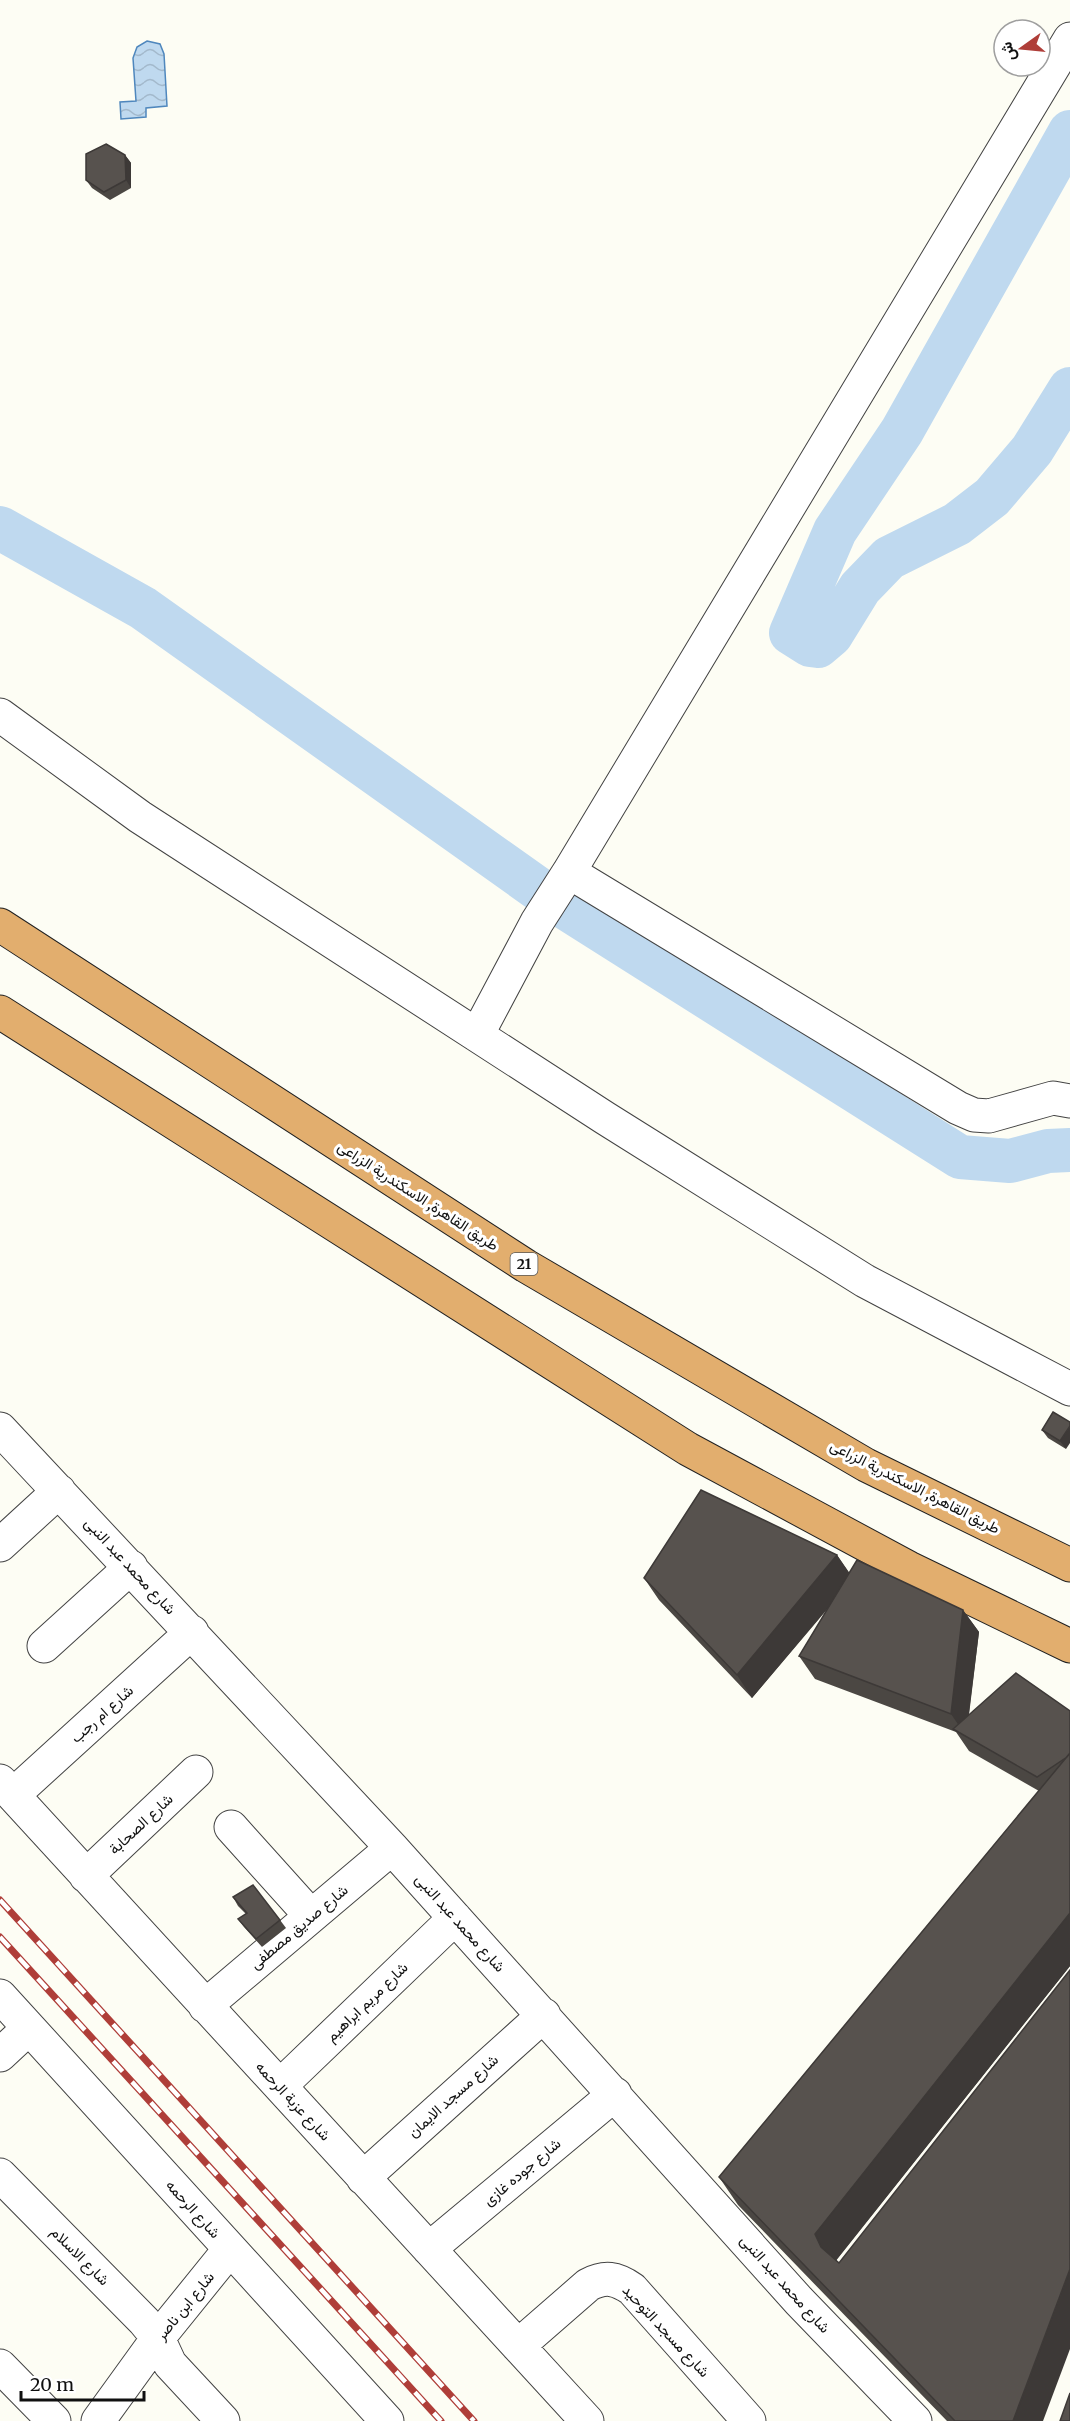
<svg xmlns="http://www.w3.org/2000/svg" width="1070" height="2421" font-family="Merriweather,Vazirmatn,serif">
  <defs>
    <pattern id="water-waves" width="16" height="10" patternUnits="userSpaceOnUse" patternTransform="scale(1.5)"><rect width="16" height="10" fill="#bfd9ef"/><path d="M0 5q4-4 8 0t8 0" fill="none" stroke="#a3b9cc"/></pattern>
  </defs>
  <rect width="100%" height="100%" fill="#fdfdf4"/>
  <path fill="url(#water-waves)" stroke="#4f87bd" stroke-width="1.5" d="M147 41 160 44 164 54 167 106 146 108V117L121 119 120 102 136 101 133 58 137 47Z"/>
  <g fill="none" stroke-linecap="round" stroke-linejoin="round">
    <path stroke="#bfd9ef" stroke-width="44" d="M1070 132 902 431 835 531 791 633 810 645 818 646 831 635 860 588 889 558 957 524 992 497 1032 450 1070 389
      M0 528 143 608 558 903 960 1157 1010 1161 1048 1151 1070 1150"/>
    <g stroke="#434343" stroke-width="35">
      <path id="minor" d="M0 715 140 817 605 1118 865 1281 1070 1389
        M569 872 958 1108 974 1115 989 1116 1053 1098 1070 1101
        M477 1035 537 922 569 872 1070 39
        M0 1429 392 1848 799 2301 915 2421
        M0 1545 59 1491
        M44 1646 131 1567
        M0 1781 587 2421
        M13 1795 192 1632
        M231 1827 311 1916
        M86 1876 196 1772
        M0 1996 387 2421
        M205 2006 392 1848
        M0 2055 29 2028
        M280 2086 455 1918
        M0 2175 144 2321 158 2338 170 2364 223 2421
        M363 2178 544 2015
        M429 2249 615 2094
        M518 2346 588 2285C605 2276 616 2278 632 2289L749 2421
        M0 2366 54 2421
        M98 2421 158 2338 230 2249"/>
    </g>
    <g stroke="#212121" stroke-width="35">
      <path id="highway" d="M0 925 526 1266 866 1465 1070 1565
        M0 1012 688 1449 909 1568 1070 1646"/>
    </g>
    <use href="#minor" stroke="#fff" stroke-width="33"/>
    <use href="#highway" stroke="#e2ae6e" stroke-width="33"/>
    <g stroke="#af3e39" stroke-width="7">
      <path id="rail" d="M0 1900 474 2421
        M0 1937 441 2421"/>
    </g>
    <use href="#rail" stroke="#fff" stroke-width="4.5" stroke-dasharray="14" stroke-linecap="butt"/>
  </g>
  <path fill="#4b4743" d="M125 155 131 163V188L110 200 92 188 86 180Z
    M1053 1412 1066 1449 1048 1438 1042 1430Z
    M837 1555 849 1573 963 1610 979 1632 969 1715 1070 1711V1966L836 2260 1043 2421H947L738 2205 719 2177 1039 1791 969 1751 956 1732 815 1679 799 1656 830 1606 752 1698 659 1600 644 1578Z
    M233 1897 280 1920 286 1928 262 1947 244 1927 238 1919 246 1914 238 1906Z"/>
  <path fill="#3d3937" d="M125 155 131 163V188L126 180Z
    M1070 1426V1443L1066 1449 1060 1441Z
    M837 1555 853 1578 752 1698 737 1675Z
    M963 1610 979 1632 966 1736 951 1714Z
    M1070 1913V1966L835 2262 821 2247 815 2234Z
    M1070 2269V2349L1043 2421H1013Z"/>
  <path fill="#57524e" stroke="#3d3937" stroke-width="1.5" d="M106 144 125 155 126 180 104 192 86 180V154Z
    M1053 1412 1070 1422V1426L1060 1441 1042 1430Z
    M701 1490 837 1555 737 1675 644 1578Z
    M857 1560 963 1610 951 1714 799 1656Z
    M1016 1673 1070 1711V1753L1067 1757 1037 1777 953 1729Z
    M1070 1753V1913L815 2234 821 2247 839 2263 1070 1970V2269L1013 2421H955L719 2177Z
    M253 1885 280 1920 256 1939 238 1919 247 1913 233 1897Z
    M1070 2393V2421H1060Z"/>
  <g text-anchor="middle" stroke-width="6" stroke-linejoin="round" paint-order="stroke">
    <rect fill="#fff" stroke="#585858" stroke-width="1.5" x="510.5" y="1253" width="27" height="22" rx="4.5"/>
    <g font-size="14" font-weight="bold" fill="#101010">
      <text x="524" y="1269">21</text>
    </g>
    <g font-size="15" fill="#101010" stroke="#fff">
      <text transform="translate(418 1196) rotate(33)" y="5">طريق القاهرة, الاسكندرية الزراعى</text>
      <text transform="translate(915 1487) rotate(27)" y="5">طريق القاهرة, الاسكندرية الزراعى</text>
      <text transform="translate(130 1566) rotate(47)" y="5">شارع محمد عبد النبى</text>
      <text transform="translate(102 1714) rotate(-42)" y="5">شارع ام رجب</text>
      <text transform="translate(141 1824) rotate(-43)" y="5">شارع الصحابة</text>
      <text transform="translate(460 1923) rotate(48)" y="5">شارع محمد عبد النبى</text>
      <text transform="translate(299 1927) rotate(-40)" y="5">شارع صديق مصطفى</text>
      <text transform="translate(367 2002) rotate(-44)" y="5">شارع مريم ابراهيم</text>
      <text transform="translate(453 2096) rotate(-42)" y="5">شارع مسجد الايمان</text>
      <text transform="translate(293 2101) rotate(47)" y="5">شارع عزبة الرحمه</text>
      <text transform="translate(522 2172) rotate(-40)" y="5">شارع جوده غازى</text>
      <text transform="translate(193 2209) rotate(48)" y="5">شارع الرحمه</text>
      <text transform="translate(80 2256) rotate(45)" y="5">شارع الاسلام</text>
      <text transform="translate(785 2284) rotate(48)" y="5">شارع محمد عبد النبى</text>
      <text transform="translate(185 2306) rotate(-51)" y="5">شارع ابن ناصر</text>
      <text transform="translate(666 2331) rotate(47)" y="5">شارع مسجد التوحيد</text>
    </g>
  </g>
  <g transform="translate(1022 48) rotate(255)"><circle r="28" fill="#ffffff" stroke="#9f9f9f" stroke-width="1.5"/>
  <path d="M0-4.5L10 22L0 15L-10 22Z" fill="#af3e39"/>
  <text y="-9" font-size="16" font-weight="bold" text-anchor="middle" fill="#101010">ش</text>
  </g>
  <path d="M21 2391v9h123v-9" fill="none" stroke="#101010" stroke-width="3"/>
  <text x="30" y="2391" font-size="18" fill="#101010" stroke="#ffffff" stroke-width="4.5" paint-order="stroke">20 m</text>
</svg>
